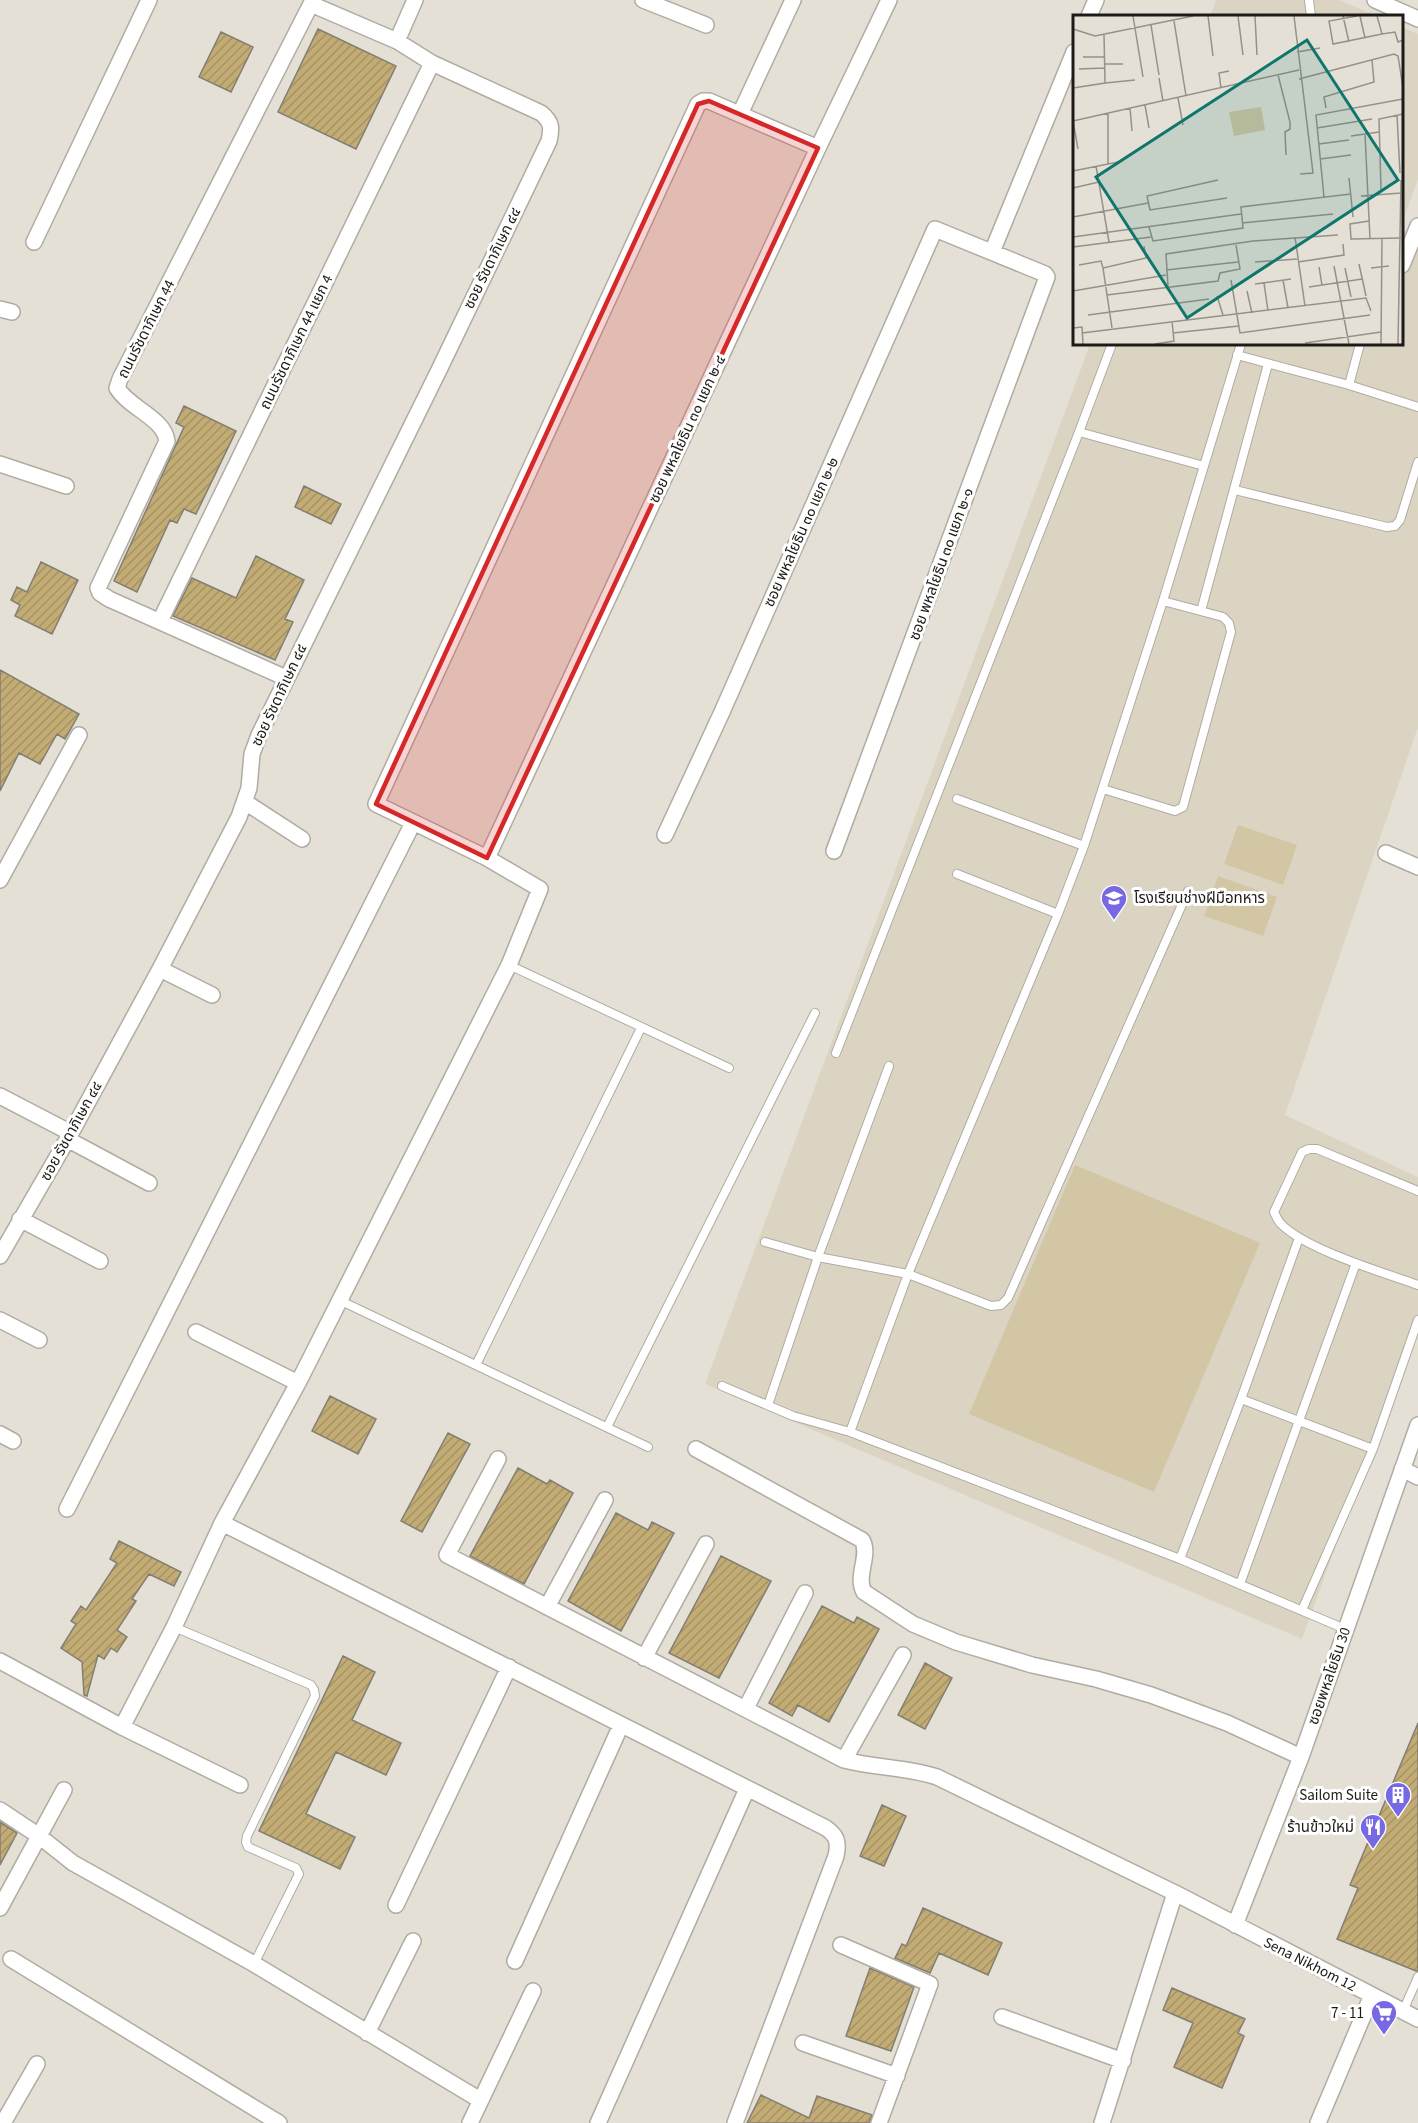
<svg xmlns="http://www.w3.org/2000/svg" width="1418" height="2123" font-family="'Source Sans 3','Noto Sans Thai',sans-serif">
  <defs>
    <pattern id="building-hatch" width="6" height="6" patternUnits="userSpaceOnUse" patternTransform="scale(1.5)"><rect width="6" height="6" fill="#c2ac74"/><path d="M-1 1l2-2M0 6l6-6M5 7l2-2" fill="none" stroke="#a69364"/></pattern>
  </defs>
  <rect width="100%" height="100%" fill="#e5e0d6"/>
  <path fill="#dbd4c3" d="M1216 0H1339L1377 16H1210Z
    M1402 27 1418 34V179L1402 223Z
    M1402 230 1418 237V727L1285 1115 1418 1177V1320L1302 1639 705 1384 1090 344H1402Z"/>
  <path fill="#d3c6a4" d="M1238 825 1297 845 1283 885 1224 864Z
    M1218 876 1277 897 1263 936 1204 916Z
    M1075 1165 1260 1243 1154 1492 969 1414Z"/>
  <path fill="url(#building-hatch)" stroke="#827e74" stroke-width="1.5" d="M318 29 396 66 356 149 278 112Z
    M221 32 253 47 231 92 199 77Z
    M184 406 236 431 196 514 184 509 177 523 170 520 137 592 114 581 184 427 176 423Z
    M304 486 341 504 331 524 295 507Z
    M256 556 304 580 285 619 293 622 275 660 173 616 192 578 236 598Z
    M41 562 78 580 52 634 15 616 20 605 11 600 17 587 27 592Z
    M0 670 79 714 65 739 57 734 40 764 19 753 0 791Z
    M330 1396 376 1419 358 1454 312 1431Z
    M448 1433 470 1444 422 1532 401 1521Z
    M518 1468 547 1484 550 1480 573 1493 524 1584 470 1556Z
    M616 1513 648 1530 652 1522 674 1533 621 1631 568 1601Z
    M119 1541 181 1572 174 1586 149 1574 132 1599 136 1601 117 1630 127 1637 117 1652 111 1648 104 1659 98 1655 87 1696 84 1695 82 1662 61 1648 76 1624 71 1621 81 1606 86 1610 117 1563 110 1559Z
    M721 1556 771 1581 719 1678 669 1653Z
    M822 1606 854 1623 857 1617 879 1629 829 1722 798 1705 792 1716 769 1703Z
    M343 1656 375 1672 352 1720 401 1743 386 1775 336 1752 306 1814 355 1837 340 1869 259 1831Z
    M925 1663 952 1678 925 1729 898 1715Z
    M1418 1723V1971H1416L1337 1939 1358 1888 1350 1885Z
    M882 1805 906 1816 884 1866 860 1856Z
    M0 1822 17 1833 0 1865Z
    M923 1908 1002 1943 988 1975 939 1953 930 1973 895 1958 902 1944 906 1946Z
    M870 1968 914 1987 891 2051 846 2036Z
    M1172 1988 1245 2019 1238 2033 1244 2036 1222 2088 1174 2067 1193 2023 1163 2010Z
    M761 2095 809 2118 817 2096 872 2115 869 2123H747Z"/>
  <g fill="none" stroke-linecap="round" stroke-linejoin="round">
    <g stroke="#b0aca2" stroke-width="10">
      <path id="lane" d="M1309 0 1311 16
        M1237 355 1349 385 1418 407
        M1349 385 1360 344
        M1079 432 1204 466
        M1235 490 1387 527 1395 526 1400 520 1418 462
        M1201 611 1268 364
        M1103 789 1175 811 1183 807 1231 632 1229 623 1223 617 1163 601
        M957 799 1084 846
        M957 874 1058 914
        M509 965 729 1068
        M836 1053 1079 432 1112 344
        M1418 1191 1317 1149H1309L1302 1152 1274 1212C1276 1216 1278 1221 1281 1224 1307 1250 1382 1272 1418 1285
        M765 1242 818 1257 908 1274 991 1306 1001 1305 1008 1298 1188 891
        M339 1300 648 1447
        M476 1365 641 1028
        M722 1386 793 1416 850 1432 1180 1559 1345 1629
        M1241 1399 1373 1449
        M768 1405 818 1257 889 1066
        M607 1427 815 1013
        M850 1432 908 1274 1058 914 1084 846 1163 601 1241 344
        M1180 1559 1241 1399 1299 1238
        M1240 1584 1356 1263
        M1302 1610 1373 1449 1418 1320
        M174 1627 311 1685 314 1690 315 1696 247 1836 246 1842 248 1847 296 1868 299 1874 254 1964
        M1403 2011 1418 1977"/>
    </g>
    <g stroke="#b0aca2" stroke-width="18">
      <path id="street" d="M643 0 706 25
        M1375 0 1418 19
        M1089 16 1096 0
        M397 41 415 0
        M740 114 793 0
        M34 242 149 0
        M992 252 1074 52
        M1402 265 1418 226
        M0 309 12 312
        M0 464 66 486
        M160 621 432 63
        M286 678 109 599 100 593 98 588 167 441C164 418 129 408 117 388L120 379 313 0
        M245 802 302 839
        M665 835 722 712 935 229 1045 274 1047 277 834 851
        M1386 853 1418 867
        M487 858 818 148 889 0
        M0 880 79 735
        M160 969 212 995
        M0 1096 71 1133
        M67 1139 149 1183
        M20 1219 100 1261
        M0 1256 71 1133 160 969 239 817 249 788 252 754 259 735 439 370 549 141C552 128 552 122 541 113L432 63 397 41 311 4
        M0 1320 39 1340
        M196 1332 298 1383
        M0 1434 13 1441
        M696 1449 862 1540C871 1555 855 1576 864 1592L913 1624 956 1642 1032 1665 1096 1679 1151 1695 1227 1723 1301 1757
        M498 1459 447 1555 844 1760C875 1768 907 1767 937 1777L1175 1893 1418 2019
        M1402 1469 1418 1477
        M67 1509 413 823
        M222 1523 826 1828C837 1836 839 1842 836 1856L735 2123
        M547 1607 605 1500
        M644 1658 706 1544
        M0 1661 122 1727 240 1785
        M746 1708 805 1593
        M122 1727 174 1627 222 1523 298 1383 509 965 540 889 487 858 376 804 698 104 703 101H709L818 148
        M844 1760 903 1655
        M0 1810 39 1836 73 1863 254 1964 480 2100
        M396 1905 509 1667
        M0 1908 64 1790
        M1235 1925 1301 1757 1418 1425
        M841 1945 930 1984 879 2123
        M11 1959 279 2123
        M515 1961 621 1725
        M1002 2017 1123 2061
        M367 2033 413 1941
        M803 2043 897 2076
        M3 2123 37 2064
        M470 2123 533 1991
        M598 2123 747 1789
        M1102 2123 1175 1893
        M1318 2123 1372 1995"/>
    </g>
    <use href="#lane" stroke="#fff" stroke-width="8"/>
    <use href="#street" stroke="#fff" stroke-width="15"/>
  </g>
  <path fill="#d62828" fill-opacity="0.2" stroke="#d62828" stroke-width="4.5" stroke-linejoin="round" d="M709 101 818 148 487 858 376 804 698 104Z"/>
  <defs>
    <g id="university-pin" transform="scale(1.35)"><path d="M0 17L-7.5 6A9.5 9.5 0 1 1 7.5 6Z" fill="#7768e3" stroke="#fff"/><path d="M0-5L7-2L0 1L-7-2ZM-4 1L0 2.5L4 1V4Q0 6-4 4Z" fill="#fff"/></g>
    <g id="building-pin" transform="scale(1.35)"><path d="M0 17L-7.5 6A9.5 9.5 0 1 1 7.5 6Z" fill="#7768e3" stroke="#fff"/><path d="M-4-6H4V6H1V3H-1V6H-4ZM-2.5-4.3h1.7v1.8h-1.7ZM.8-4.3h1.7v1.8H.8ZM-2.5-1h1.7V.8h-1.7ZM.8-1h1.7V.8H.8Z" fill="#fff"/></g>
    <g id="restaurant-pin" transform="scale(1.35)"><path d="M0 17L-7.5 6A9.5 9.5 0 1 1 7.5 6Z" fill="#7768e3" stroke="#fff"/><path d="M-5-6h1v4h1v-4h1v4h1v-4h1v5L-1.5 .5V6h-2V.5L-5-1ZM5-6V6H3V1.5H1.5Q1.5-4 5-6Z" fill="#fff"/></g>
    <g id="supermarket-pin" transform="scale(1.35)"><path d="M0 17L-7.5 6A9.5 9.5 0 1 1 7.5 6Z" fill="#7768e3" stroke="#fff"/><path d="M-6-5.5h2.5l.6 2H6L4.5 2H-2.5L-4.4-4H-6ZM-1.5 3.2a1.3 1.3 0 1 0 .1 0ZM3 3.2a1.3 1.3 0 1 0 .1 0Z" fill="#fff"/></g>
  </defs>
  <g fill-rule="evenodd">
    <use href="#university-pin" x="1114" y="898"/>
    <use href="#building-pin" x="1398" y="1795"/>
    <use href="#restaurant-pin" x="1373" y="1827"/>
    <use href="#supermarket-pin" x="1384" y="2013"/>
  </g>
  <g text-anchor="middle" stroke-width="6" stroke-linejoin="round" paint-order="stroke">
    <g font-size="15" fill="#1d1b18" stroke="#fff">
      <text transform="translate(492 258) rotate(-64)" y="5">ซอย รัชดาภิเษก ๔๔</text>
      <text transform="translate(146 329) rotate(-63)" y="5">ถนนรัชดาภิเษก 44</text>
      <text transform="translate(296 342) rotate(-64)" y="5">ถนนรัชดาภิเษก 44 แยก 4</text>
      <text transform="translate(687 429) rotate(-65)" y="5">ซอย พหลโยธิน ๓๐ แยก ๒-๔</text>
      <text transform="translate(801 532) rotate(-66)" y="5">ซอย พหลโยธิน ๓๐ แยก ๒-๒</text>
      <text transform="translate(941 564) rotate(-70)" y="5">ซอย พหลโยธิน ๓๐ แยก ๒-๑</text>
      <text transform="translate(279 695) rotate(-65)" y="5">ซอย รัชดาภิเษก ๔๔</text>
      <text transform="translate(71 1131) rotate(-61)" y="5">ซอย รัชดาภิเษก ๔๔</text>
      <text transform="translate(1329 1676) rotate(-71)" y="5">ซอยพหลโยธิน 30</text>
      <text transform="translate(1310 1964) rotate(27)" y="5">Sena Nikhom 12</text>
    </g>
    <g font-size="15" fill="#1d1b18" stroke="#fff" text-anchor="end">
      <text x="1134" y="903" text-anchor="start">โรงเรียนช่างฝีมือทหาร</text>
      <text x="1378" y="1800">Sailom Suite</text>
      <text x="1354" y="1832">ร้านข้าวใหม่</text>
      <text x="1364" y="2018">7 - 11</text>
    </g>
  </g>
  <g transform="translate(1073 15)">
    <rect width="330" height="330" fill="#e5e0d6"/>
    <path d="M188 92 192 115 161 121 156 97Z" fill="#d3c6a4"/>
    <path fill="none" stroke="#95918a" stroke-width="1.5" d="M60 1 70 62M135 1 140 41M165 1 170 40M182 1 184 40M221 1 240 158 227 159M270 1 276 27M284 1 256 6 260 29 309 19M287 1 292 23M304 1 309 19 322 17 325 27 330 25M101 6 113 81M78 10 86 60M0 14 22 21 120 1M224 37 247 33M10 42H31M32 49H50M6 54 31 53M205 60 217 107V114L212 117 213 140M86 63 90 86M226 64 321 39 325 41 330 73M32 68 62 65M0 73 32 68 31 19M148 73 146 58 156 56M105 83 110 110M72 90 76 113M57 93 59 116M253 93 251 82 301 67 299 45M35 98V149M324 100 327 158M0 106 226 55M0 106 5 134M244 113 299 104M292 119 297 224M278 121 306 117M246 129 276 125M247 144 278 140M23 151 36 227M0 156 50 146M276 163 280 202M145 165 74 181 77 195 154 183M0 173 26 167M308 175 306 104 330 99M288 181 328 178M251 182 243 100 330 84M0 202 75 188M296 206 277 209 278 224 328 223M169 208 260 199M76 212 80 226 170 213 168 192 278 179M0 222 168 199M222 222 232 291M0 232 78 222M182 247 224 244M225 247 271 240 270 229M286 249 293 281M6 250 28 246 30 253M261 251 276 329M246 252 249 270M272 253 278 282M298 253 316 251M93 255 165 247M158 265 167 318 297 300M210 265 215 293M191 268 195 296M182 269 218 264M95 271 93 239 180 226 265 220M236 272 289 264M0 276 93 260M174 276 179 298M34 280 145 266 147 258 167 254 163 230M144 281 150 300M15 300 136 284M0 313 9 312 10 329M39 313 30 253 73 243 71 231M9 318 293 283 298 296M100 318 166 311M232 328 308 317M82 329 101 326 99 306M308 329 309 224M325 329 328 165"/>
    <path fill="#0f766e" fill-opacity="0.15" stroke="#0f766e" stroke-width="3" d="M234 25 325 165 114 303 23 162Z"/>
    <rect width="330" height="330" fill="none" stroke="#1d1b18" stroke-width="3"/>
  </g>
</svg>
